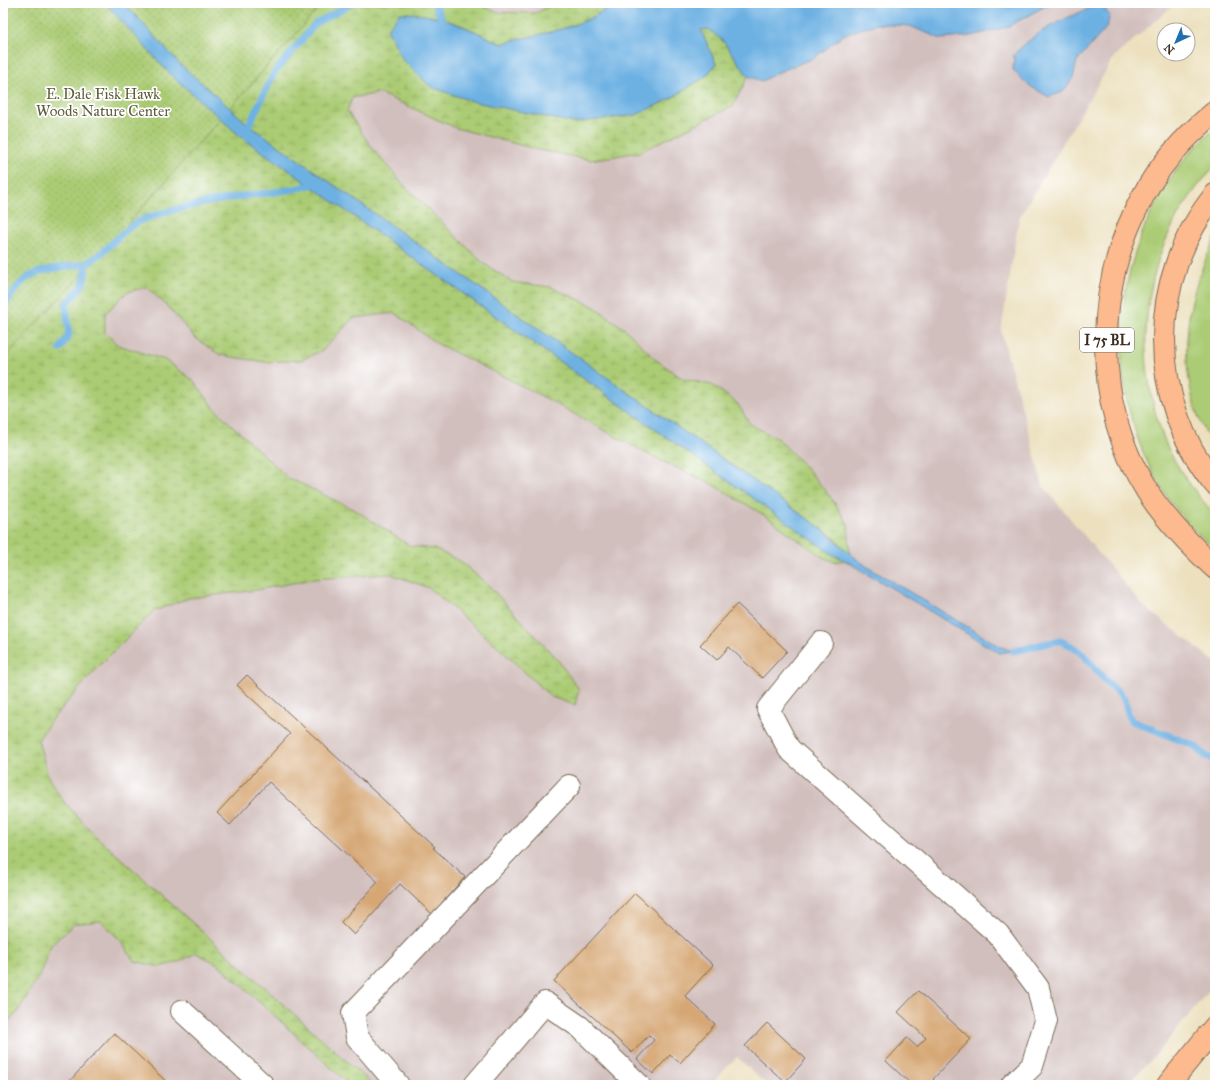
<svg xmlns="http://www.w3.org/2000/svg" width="1218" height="1088" font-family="'IM FELL Great Primer',serif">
  <defs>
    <pattern id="wetland-marsh" width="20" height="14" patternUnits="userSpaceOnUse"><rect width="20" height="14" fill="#abcc74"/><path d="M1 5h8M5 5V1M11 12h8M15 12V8" fill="none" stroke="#94af64"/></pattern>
    <pattern id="park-dots" width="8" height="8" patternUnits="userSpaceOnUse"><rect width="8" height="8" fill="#abcc74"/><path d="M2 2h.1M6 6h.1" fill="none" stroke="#94af64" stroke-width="1.8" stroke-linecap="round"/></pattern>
  </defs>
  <rect width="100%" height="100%" fill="#fff"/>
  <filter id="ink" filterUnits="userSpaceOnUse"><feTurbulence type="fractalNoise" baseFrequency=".025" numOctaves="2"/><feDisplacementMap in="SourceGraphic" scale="8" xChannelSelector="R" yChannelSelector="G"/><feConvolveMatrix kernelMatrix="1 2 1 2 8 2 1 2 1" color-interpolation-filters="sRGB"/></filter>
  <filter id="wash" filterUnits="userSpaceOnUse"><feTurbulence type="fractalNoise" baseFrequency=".012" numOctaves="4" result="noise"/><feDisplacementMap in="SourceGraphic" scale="16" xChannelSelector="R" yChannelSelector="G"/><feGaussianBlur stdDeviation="0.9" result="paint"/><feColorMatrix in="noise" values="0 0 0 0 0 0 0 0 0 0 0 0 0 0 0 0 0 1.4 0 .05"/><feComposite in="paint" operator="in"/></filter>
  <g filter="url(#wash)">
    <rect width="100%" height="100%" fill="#ece0be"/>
    <path fill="#d1bfbd" d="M323 3H1176L1114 57 1019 218 1001 331 1043 486 1142 605 1215 662V983L1154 1057 1126 1085H767L737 1057 710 1085H3V359L104 251Z"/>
    <path fill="#abcc74" stroke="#737b49" d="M1215 129V167C1146 236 1130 341 1161 431 1172 463 1193 490 1215 515V549C1114 466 1096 319 1154 207 1169 178 1189 149 1215 129Z
      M1215 238V448C1186 407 1181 350 1192 301 1197 279 1206 259 1215 238Z"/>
    <path fill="url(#wetland-marsh)" stroke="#737b49" d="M93 3 240 136 832 554 847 560 834 562 822 557 764 515 710 483 651 456 540 395 436 343 395 313 353 318 323 350 301 360 265 362 220 355 195 338 167 306 147 287 127 292 105 314V333L118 345 165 360 194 381 215 409 287 477 357 511 410 546 434 549 460 561 487 584 523 622 560 663 579 689 575 705 551 697 496 645 429 588 391 574 313 579 251 591 189 598 154 611 98 667 52 719 38 740 49 779 64 802 97 837 373 1085H350L218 964 196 953 179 962 159 967 134 961 121 941 101 921 74 924 51 945 39 976 17 1013 3 1026V166Z
      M124 3H474L497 12 536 13 556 3H613C583 30 538 33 501 44 469 27 436 13 400 13L670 99 706 76 716 64 700 30 708 29 723 41 748 76 733 106 640 152 591 160 539 150 456 128 379 93 352 98 347 111 373 149 403 184 483 263 512 282 551 287 595 307 626 330 655 359 683 379 712 385 737 403 750 424 778 439 805 466 832 499 848 524 850 555 836 539 815 524 249 125 180 64Z"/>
    <path fill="url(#park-dots)" stroke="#737b49" d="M3 3H323L104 251 3 359Z"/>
    <path fill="#6db1e3" stroke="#546e80" d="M105 3H124L180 64 249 125 815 524C842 544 856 563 888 579L1001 647 1014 651 999 653 885 584C866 575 851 562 832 554L240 136 170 74Z
      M613 3H1051L1007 27 971 36 941 39 910 26 877 24 845 34 814 58 776 73 762 81 748 76 723 41 708 29 701 30 716 64 706 76 670 99 636 115 574 123 471 101 431 87 403 60 387 29 400 13C437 13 468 27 501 44 538 33 583 30 613 3Z
      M1101 4 1110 16 1106 28 1077 61 1073 78 1063 92 1049 97 1028 85 1013 70 1014 55C1038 28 1068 17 1101 4Z"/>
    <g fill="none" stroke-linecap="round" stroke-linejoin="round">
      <path stroke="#6db1e3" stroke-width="7" d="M434 3 445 26
        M249 125 274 73 316 23 353 3
        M3 307C24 278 25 273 63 267 71 266 82 265 89 262 109 251 121 229 142 220 173 208 217 200 251 195 272 192 291 191 311 185
        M60 349 69 335 66 304C81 289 86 285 86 263
        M1014 651C1022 650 1055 640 1060 641 1081 647 1092 666 1106 681 1111 686 1118 690 1122 696 1128 704 1126 714 1132 721L1195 746 1204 755 1215 761"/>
    </g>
    <g id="blocks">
      <path fill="#d6a775" d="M737 604 787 651 762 678 729 647 717 660 700 645Z
        M247 675 435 847 433 848 465 877 432 914 400 884 354 935 341 922 378 882 269 782 230 825 217 813 290 734 237 685Z
        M635 893 713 965 685 996 715 1024 680 1063 670 1055 653 1074 637 1059 654 1040 649 1035 632 1053 554 981Z
        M918 991 971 1039 933 1079 939 1085H912L886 1061 907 1038 917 1047 926 1038 898 1012Z
        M767 1023 806 1059 785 1082 745 1046Z
        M114 1033 170 1085H66Z"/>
    </g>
  </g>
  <g filter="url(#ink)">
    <use href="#blocks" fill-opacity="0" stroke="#796a56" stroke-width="1"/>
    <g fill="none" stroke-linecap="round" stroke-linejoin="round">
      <g stroke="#796a56" stroke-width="24">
        <path id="minor" d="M821 643 768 709 789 749 998 934 1038 988 1046 1021 1032 1066 1012 1085
          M182 1011 263 1085
          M398 1085 357 1037 353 1013 569 786
          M475 1085 545 1003 580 1027 639 1085"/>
      </g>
      <g stroke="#796a56" stroke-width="24">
        <path id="major" d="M1168 1085 1215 1027"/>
      </g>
      <g stroke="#796a56" stroke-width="24">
        <path id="highway" d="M1215 112C1187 135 1160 164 1143 196 1094 286 1092 403 1147 491 1166 520 1189 544 1215 568
          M1215 195C1147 279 1147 400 1215 484"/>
      </g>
      <use href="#minor" stroke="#fff" stroke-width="22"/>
      <use href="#major" stroke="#fcba8e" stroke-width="22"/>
      <use href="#highway" stroke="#fcba8e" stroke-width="22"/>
    </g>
  </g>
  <g text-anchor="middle" stroke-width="3.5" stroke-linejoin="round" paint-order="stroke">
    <rect fill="#fff" stroke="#766a62" stroke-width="1" x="1080" y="328" width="54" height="24" rx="3"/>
    <g font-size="14" font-weight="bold" fill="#3b2a1e">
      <text x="1107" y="345">I 75 BL</text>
    </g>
    <g font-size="15" fill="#5d5b38" stroke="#fff">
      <text x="103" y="99">E. Dale Fisk Hawk<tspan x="103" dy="17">Woods Nature Center</tspan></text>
    </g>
  </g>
  <rect width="1218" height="1088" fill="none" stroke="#fff" stroke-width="16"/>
  <g transform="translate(1176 42) rotate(224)"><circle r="19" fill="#ffffff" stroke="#b1aaa5"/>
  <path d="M0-3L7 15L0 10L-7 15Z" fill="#1f6fb2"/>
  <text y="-6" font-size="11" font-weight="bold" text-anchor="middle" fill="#3b2a1e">N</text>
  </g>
</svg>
